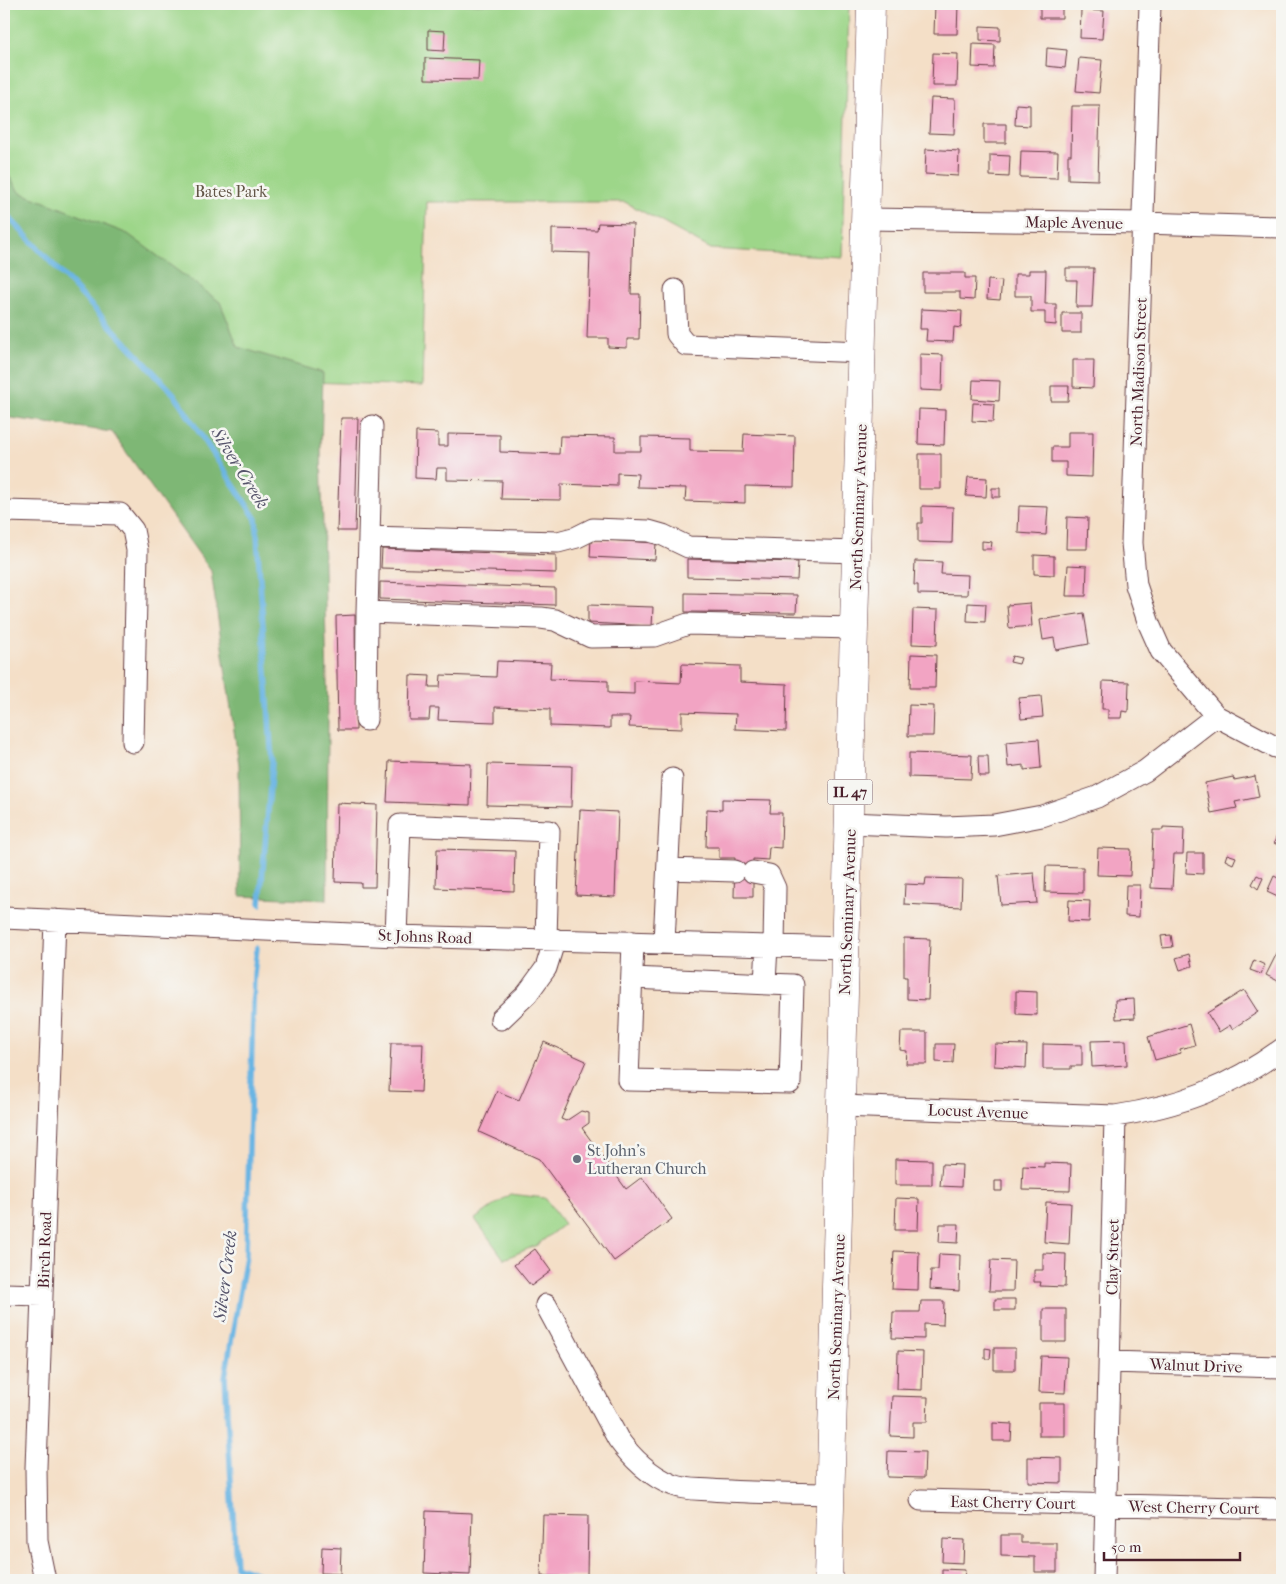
<svg xmlns="http://www.w3.org/2000/svg" width="1286" height="1584" font-family="'IM FELL French Canon',serif">
  <rect width="100%" height="100%" fill="#f6f6f2"/>
  <filter id="ink" filterUnits="userSpaceOnUse"><feTurbulence type="fractalNoise" baseFrequency=".02" numOctaves="2"/><feDisplacementMap in="SourceGraphic" scale="10" xChannelSelector="R" yChannelSelector="G"/><feConvolveMatrix kernelMatrix="1 2 1 2 8 2 1 2 1" color-interpolation-filters="sRGB"/></filter>
  <filter id="wash" filterUnits="userSpaceOnUse"><feTurbulence type="fractalNoise" baseFrequency=".0096" numOctaves="4" result="noise"/><feDisplacementMap in="SourceGraphic" scale="20" xChannelSelector="R" yChannelSelector="G"/><feGaussianBlur stdDeviation="1.12" result="paint"/><feColorMatrix in="noise" values="0 0 0 0 0 0 0 0 0 0 0 0 0 0 0 0 0 1.4 0 .05"/><feComposite in="paint" operator="in"/></filter>
  <g filter="url(#wash)">
    <rect width="100%" height="100%" fill="#f4dfc7"/>
    <path fill="#9dd689" stroke="#747a5a" d="M4 4H849L842 257 711 249 625 202H427L422 386 4 371Z
      M510 1194 545 1198 564 1224 537 1245 504 1259 475 1219Z"/>
    <path fill="#7eb775" stroke="#646b50" d="M4 168 19 192 128 234 220 302 238 347 323 373 321 450 328 720 327 900 240 896 239 765 211 571 112 432 4 417Z"/>
    <g fill="none" stroke-linecap="round" stroke-linejoin="round">
      <path stroke="#6bb5e3" stroke-width="5.5" d="M4 212 174 394 256 519 272 763 260 904
        M257 948 254 974 246 1256 225 1377 236 1566 275 1580"/>
    </g>
    <g id="blocks">
      <path fill="#f2a4c3" d="M935 4H958L957 34H934Z
        M1040 4H1062V18H1040Z
        M1081 10 1104 11 1102 39 1080 38Z
        M980 26 1000 27V41L980 40Z
        M428 30 445 31 444 51 428 50Z
        M973 44 995 45 994 68 972 67Z
        M1047 48 1067 50 1065 68 1046 66Z
        M933 53 958 54 957 86H932Z
        M425 58 479 60 478 80 425 79Z
        M1079 58 1102 60 1099 93 1076 91Z
        M931 98 955 99 954 134 929 133Z
        M1016 104 1030 105V126L1015 125Z
        M1072 106H1100L1098 180 1068 179V155H1071Z
        M984 124H1006V143H984Z
        M926 149 959 151 958 176 925 174Z
        M1021 151 1058 152 1057 178 1020 177Z
        M990 155 1010 156 1009 177 990 176Z
        M598 223 633 224 631 294H640L639 339H627V348L608 347V338H587L590 253 552 252V229L597 230Z
        M1066 268H1094L1092 307H1076L1077 280H1066Z
        M1029 270H1046L1045 304H1056V325L1045 324V312H1031V296H1015V274H1029Z
        M923 273H965V278H975L974 300 960 299V292H923Z
        M988 280 1002 281 1000 300 987 299Z
        M921 309 962 311 961 328 954 327 953 342 926 341 927 329H920Z
        M1062 313H1081V333H1062Z
        M920 354 943 355 942 391 920 390Z
        M1073 360H1094L1093 388 1073 387Z
        M973 380 1000 381 999 401 972 399Z
        M1051 386H1069L1068 401H1051Z
        M973 403 994 404 993 422 972 421Z
        M919 409 945 410 944 445 918 444Z
        M341 418H358L355 531H337Z
        M416 432 438 433V446H448V434L500 435V452L559 454 560 436 615 437V451H641V437L690 438V451L743 452 744 434 795 436 794 487 745 486V503L685 501 686 488 637 487 638 474 617 473V486L561 484V500L501 499 502 481 447 480V468H437L436 479 415 478Z
        M1068 432H1093L1092 477 1066 476V462H1052V447H1068Z
        M919 454H941V489H919Z
        M968 477 987 478 986 497 966 496Z
        M992 488H1000V497H992Z
        M922 506 953 507 952 543 918 542V523H922Z
        M1019 506 1048 507 1046 535 1018 533Z
        M1067 517 1088 518 1087 549H1066Z
        M591 539 656 543 655 560 590 557Z
        M982 541 992 542 991 549H982Z
        M382 549 556 555V573L381 568Z
        M1034 555 1054 556V575L1034 574Z
        M687 559 798 562 797 580 687 577Z
        M915 561 942 562 941 574 968 575 967 595 918 594V585H914Z
        M1068 565 1087 566 1086 596H1066Z
        M380 582 555 588V605L380 599Z
        M685 593 797 595 796 613 685 612Z
        M968 603 986 604 985 622 967 621Z
        M1030 603 1032 626 1009 628 1007 605Z
        M588 605 653 607 652 626 588 623Z
        M913 609 938 610 937 645 912 644Z
        M1084 613 1089 644 1056 650 1054 638 1043 640 1040 620Z
        M355 615 356 730H338L336 616Z
        M911 654 936 655 935 688H910Z
        M1012 656 1021 658 1019 664 1010 662Z
        M497 661 551 663 550 679 608 681V693L634 694V681L681 683 682 664 740 666V682L787 684 786 731 735 729 736 714 682 712V729L629 727 630 717H610V728L550 726V709L495 707V722L438 720 439 708H430L429 720H409L410 675 430 676 429 687H440L441 675 496 677Z
        M1103 681 1129 682 1128 712 1122 711 1121 718H1108V709H1102Z
        M1041 696 1043 717 1021 719 1019 698Z
        M909 705 934 706 933 736H908Z
        M1039 739 1041 768 1024 770V765L1008 767 1006 742Z
        M909 753 972 755 971 779 909 777Z
        M978 756H988L989 776H979Z
        M389 761 471 764 470 805 387 802Z
        M488 764 572 766 571 807 487 805Z
        M1255 776 1259 797 1235 802 1237 808 1211 813 1205 783 1233 777 1234 780Z
        M722 799 771 800 770 813H782L781 848 769 847 768 860 753 859V897H734L735 858H719V847H706L707 809 722 810Z
        M337 803 377 805 375 887H361V883L335 882Z
        M580 810 618 812 615 897 576 895Z
        M1282 823V847L1274 843Z
        M1163 827 1184 828 1183 854H1174L1172 889 1151 888 1153 830H1163Z
        M1098 848 1131 849 1130 876 1097 875Z
        M437 849 515 851 514 891 436 888Z
        M1187 853H1203V874L1186 873Z
        M1227 854 1236 857 1233 864 1225 860Z
        M1046 866 1083 867V893L1045 892Z
        M1034 873 1037 903 1001 905 998 876Z
        M1257 875 1263 878 1258 889 1252 884Z
        M1274 876 1282 880V899L1267 892Z
        M926 878 962 879 961 907 904 904 905 884 925 885Z
        M1126 885H1140L1139 917 1125 916Z
        M1069 900 1090 901 1089 922 1068 921Z
        M1171 935 1173 947 1163 948 1161 936Z
        M904 938 930 939 928 1000 907 999V977H904Z
        M1282 943V983L1266 975Z
        M1189 954 1192 966 1180 970 1176 958Z
        M1254 960 1265 965 1261 974 1250 970Z
        M1244 990 1258 1012 1232 1029 1230 1025 1219 1032 1207 1013Z
        M1016 991 1037 992V1015L1016 1014Z
        M1134 999 1135 1018 1116 1019 1115 1000Z
        M1189 1024 1195 1045 1180 1049 1181 1053 1155 1060 1148 1037Z
        M901 1032H927V1064H906L907 1051 900 1050Z
        M1126 1040 1127 1065 1092 1067 1091 1041Z
        M544 1042 586 1061 561 1119 566 1121 581 1111 589 1113V1123L582 1128 626 1189 642 1177 672 1219 614 1261 539 1159 479 1132 497 1091 519 1100Z
        M391 1043H423L421 1092 389 1091Z
        M936 1044H954L953 1063 936 1062Z
        M995 1044 1027 1045 1026 1068 994 1066Z
        M1043 1044 1082 1045V1066H1071V1069H1043Z
        M895 1159 932 1160V1185H895Z
        M1044 1163 1071 1164 1070 1191 1022 1190 1023 1166 1044 1167Z
        M942 1164 962 1165 961 1187 940 1186Z
        M995 1181H1002V1191H995Z
        M896 1198 919 1199 918 1230H895Z
        M1046 1202 1071 1203 1069 1244 1044 1242Z
        M940 1224H959L958 1243 939 1242Z
        M535 1249 551 1271 531 1286 514 1265Z
        M894 1251 919 1252 918 1290 892 1289Z
        M1043 1253 1066 1254 1065 1287 1040 1286 1041 1282H1034V1270H1043Z
        M939 1254 960 1255 959 1291 930 1289 931 1270H938Z
        M991 1260 1014 1261 1013 1291H989Z
        M995 1299H1015V1310H995Z
        M921 1301H944L943 1325 924 1324V1339L892 1338 893 1312H920Z
        M1043 1309H1066V1342H1043Z
        M985 1348 991 1349 990 1359H985Z
        M994 1348H1015V1370H994Z
        M898 1351 923 1352 922 1390 897 1389Z
        M1041 1356 1067 1357 1065 1393 1039 1392Z
        M892 1396 928 1397 927 1422H913V1437L890 1436Z
        M1039 1403H1065V1436H1039Z
        M993 1423 1012 1424 1011 1441H993Z
        M888 1451 925 1452 924 1478 887 1477Z
        M1028 1457 1062 1458V1483L1028 1482Z
        M426 1511 472 1513 470 1575 424 1573Z
        M543 1515 588 1516 587 1577 541 1576Z
        M1001 1535H1021V1543H1057V1572H1035V1557L1001 1556Z
        M943 1539 964 1540 963 1563 942 1562Z
        M322 1547 341 1548 340 1574 321 1573Z
        M942 1569 965 1570 964 1580H942Z"/>
    </g>
  </g>
  <g filter="url(#ink)">
    <use href="#blocks" fill-opacity="0" stroke="#643c42" stroke-width="1"/>
    <g fill="none" stroke-linecap="round" stroke-linejoin="round">
      <g stroke="#643c42" stroke-width="23">
        <path id="minor" d="M1150 4 1132 543 1136 585 1149 624 1161 651 1216 716
          M866 219 1142 223 1282 227
          M675 290 677 334 686 345 862 352
          M4 511 120 514 133 530 137 550 133 742
          M369 537 372 426
          M854 628 688 624 654 636 591 637 555 620 541 618 367 612 369 537 558 542 577 537 593 529 649 531 663 535 688 547 856 552
          M366 720 367 612
          M849 823 946 827 994 825 1042 816 1097 797 1145 771 1216 716 1275 747 1282 749
          M668 869 735 871
          M753 872 769 875 775 888 774 946
          M4 918 396 936 846 948
          M396 936 400 825 549 831 546 939
          M664 942 672 779
          M632 978 793 985 790 1083 628 1080 633 942
          M765 983 767 946
          M501 1019 527 994 546 968 555 939
          M841 1106 1115 1116C1180 1106 1228 1088 1282 1049
          M4 1294 42 1295
          M546 1305 618 1439C631 1457 651 1477 673 1485 685 1490 699 1489 711 1490 751 1493 791 1493 831 1494
          M1110 1362 1282 1367
          M921 1500 1282 1509
          M45 1580 37 1541 36 1468 55 920
          M1104 1580 1115 1116"/>
      </g>
      <g stroke="#643c42" stroke-width="29">
        <path id="major" d="M828 1580 871 4"/>
      </g>
      <use href="#minor" stroke="#fff" stroke-width="21"/>
      <use href="#major" stroke="#fff" stroke-width="28"/>
    </g>
  </g>
  <circle fill="#6b7280" stroke="#f6f6f2" stroke-width="2" cx="577" cy="1159" r="5"/>
  <g text-anchor="middle" stroke-width="5" stroke-linejoin="round" paint-order="stroke">
    <rect fill="#f6f6f2" stroke="#7e6067" stroke-width="1" x="827.5" y="779.5" width="45" height="25" rx="4"/>
    <g font-size="15" font-weight="bold" fill="#4a1f2b">
      <text x="850" y="797">IL 47</text>
    </g>
    <g font-size="16" fill="#635647" stroke="#f6f6f2">
      <text x="231" y="197">Bates Park</text>
    </g>
    <g font-size="16" fill="#4a1f2b" stroke="#f6f6f2">
      <text transform="translate(1074 222) rotate(1)" y="6">Maple Avenue</text>
      <text transform="translate(1138 372) rotate(-88)" y="6">North Madison Street</text>
      <text transform="translate(858 507) rotate(-88)" y="6">North Seminary Avenue</text>
      <text transform="translate(847 912) rotate(-88)" y="6">North Seminary Avenue</text>
      <text transform="translate(425 936) rotate(2)" y="6">St Johns Road</text>
      <text transform="translate(978 1111) rotate(2)" y="6">Locust Avenue</text>
      <text transform="translate(44 1250) rotate(-88)" y="6">Birch Road</text>
      <text transform="translate(1112 1257) rotate(-89)" y="6">Clay Street</text>
      <text transform="translate(836 1317) rotate(-88)" y="6">North Seminary Avenue</text>
      <text transform="translate(1196 1365) rotate(2)" y="6">Walnut Drive</text>
      <text transform="translate(1013 1502) rotate(1)" y="6">East Cherry Court</text>
      <text transform="translate(1194 1507) rotate(1)" y="6">West Cherry Court</text>
    </g>
    <g font-size="16" fill="#5b616d" stroke="#f6f6f2" text-anchor="start">
      <text x="587" y="1156">St John's<tspan x="587" dy="18">Lutheran Church</tspan></text>
    </g>
    <g font-size="18" font-style="italic" fill="#56546b" stroke="#f6f6f2">
      <text transform="translate(240 468) rotate(58)" y="6">Silver Creek</text>
      <text transform="translate(225 1276) rotate(-83)" y="6">Silver Creek</text>
    </g>
  </g>
  <rect width="1286" height="1584" fill="none" stroke="#f6f6f2" stroke-width="20"/>
  <path d="M1104 1552v8h136v-8" fill="none" stroke="#4a1f2b" stroke-width="2.5"/>
  <text x="1111" y="1552" font-size="15" fill="#4a1f2b" stroke="#f6f6f2" stroke-width="4" paint-order="stroke">50 m</text>
</svg>
